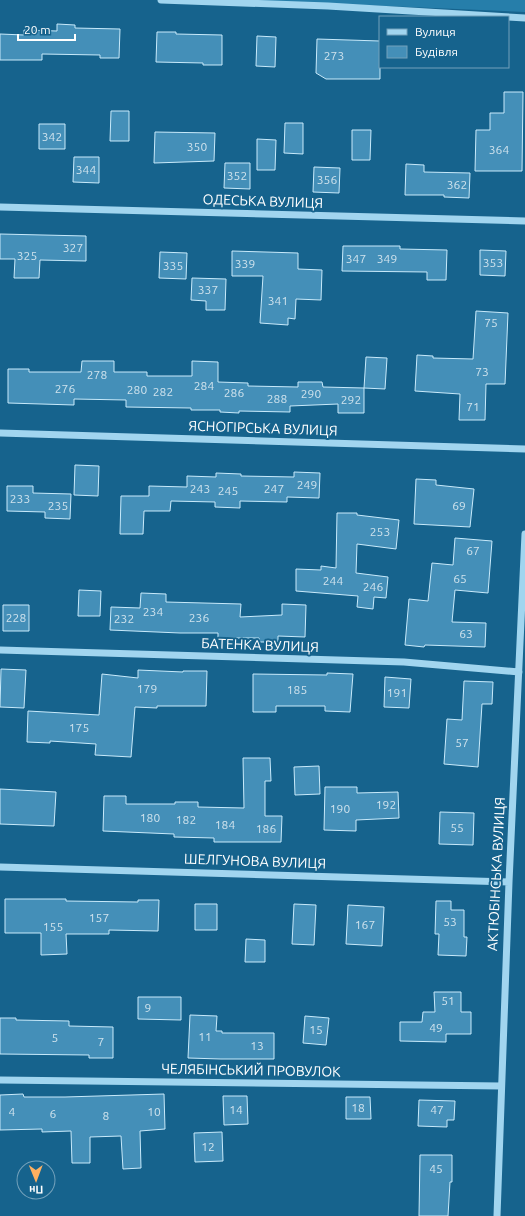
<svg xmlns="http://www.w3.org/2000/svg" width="525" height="1216" font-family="Ubuntu,sans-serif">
  <rect width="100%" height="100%" fill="#16638d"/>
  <path fill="#267eaa" d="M243 0H525V12Z"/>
  <path fill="#448fb8" stroke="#c8eafb" d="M57 24 75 25V28L120 29 119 58H100V55L42 54V60H0V34L24 35V30L57 31Z
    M157 32H176V34L222 35V65H203V63L156 62Z
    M257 36 276 37 275 67 256 66Z
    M317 39 380 41V79H326L316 73Z
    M504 92H523L522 171H475L476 130H490V113H504Z
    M111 111H129V141H110Z
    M285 123H303V154L284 153Z
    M39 124H65V149H39Z
    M352 130H371L370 160H352Z
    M155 132 215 133 214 161 154 163Z
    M257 139 276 140 275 170H257Z
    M74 157H99V183L73 182Z
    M225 163H250V189L224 188Z
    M406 164 424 165V172L470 173 469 198 444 197V195H405Z
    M314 167 340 168 339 193 313 192Z
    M0 234 86 236V261L40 260 39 278H14L15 259H0Z
    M343 246H400V249L447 250 446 280H427V272L342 271Z
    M480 250 506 251 505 276 480 275Z
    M232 251 298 253V269L322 270 321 300 296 299 295 319 288 318V325L260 323 263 276H232Z
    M160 252 187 253 186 279 159 278Z
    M192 278 226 279 225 310H206V301L191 300Z
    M476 311 508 313 505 384H486L485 420H459L460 394 415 391 417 355 433 356V358L473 359Z
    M366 357 387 358 385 389 364 388Z
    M82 361H114V372H147V376H192V361L218 362V382L248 383V386L298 387V382H322L323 387 364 388V413H338V404L290 406V412L239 411V413L220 412V410H191V408L126 407V400L74 399V405L8 403V369H29V372H81Z
    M75 465 99 466 98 496 74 495Z
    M294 472 320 473 319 498 287 497V502L240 501V508L215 507V502L171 501 170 511H144L143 534H120L121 496H149V486L187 487V476L216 477V473L241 474V476L294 477Z
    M416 479 436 480V485L474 489 470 527 414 524Z
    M7 486H33V493L71 494 70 519 45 518V512L7 511Z
    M337 513H357V515L399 520 396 549 357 544 356 573 388 577 386 598 374 597 373 609 357 607 358 596 296 591V569L321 570V566L336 568Z
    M455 538 492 541 488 593 455 590 452 622 486 623 485 647 425 645 424 647 405 645 409 599 428 601 432 563 453 565Z
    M79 590 101 591 100 616H78Z
    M141 593 166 594V602L241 604 240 617 282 615V604L306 605 305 637 278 636V642H259V638H218V633H180L110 630 111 607 140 608Z
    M3 605H29V631H3Z
    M1 669 26 670 24 708 0 707Z
    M138 670 183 672V671H207L206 706H157V708L135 707 131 757 95 755 96 744 50 741V743L27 742 28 711 99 715 102 674 138 678Z
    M327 673 353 674 350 712 325 711V706H276V712H253V674L327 675Z
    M385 677 411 679 409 708 384 707Z
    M464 681 493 682 492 704H482L478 767 444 764 447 719 462 720Z
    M243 758H270L271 781H265V816H282L281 842H214V838L174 837V834L103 831 104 796H126V804H175V802H198V807L244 808Z
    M319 766 320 794 295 795 294 767Z
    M325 787H357V793L398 792 399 818 356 820V831L324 830Z
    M0 789 56 792 54 826 0 824Z
    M440 812 474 813 473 845 439 844Z
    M5 899H66V901L138 902V900H159L158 931 109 930V934H66L67 954 41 955V933H5Z
    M436 901H451V910H464V937H467L466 956 438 955 439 934H435Z
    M195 904H217V930H195Z
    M294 904 316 905 314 945 292 944Z
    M348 905 384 907 382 946 346 944Z
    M246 939 265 940V962H245Z
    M434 992H461V1012H471V1034H446V1042L400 1041V1022H422L423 1012H435Z
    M138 997H181V1020L138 1019Z
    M190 1015 217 1016 216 1031H222V1033H274V1059H221L188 1058Z
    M305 1016 329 1018 326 1045 303 1043Z
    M0 1018H16V1020L69 1021V1026L113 1027V1058H89V1055L0 1054Z
    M23 1094 24 1097H65L164 1094 165 1129 140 1131 141 1168 123 1169 121 1136 90 1137V1163H72L71 1131 42 1132V1129L0 1130V1095Z
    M223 1096H247L248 1124 224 1125Z
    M346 1097H370L371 1119H346Z
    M419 1100 455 1101 454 1120H447V1127L418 1126Z
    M222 1132 223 1161 195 1162 194 1133Z
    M420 1155H452V1182H450L448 1216H419Z"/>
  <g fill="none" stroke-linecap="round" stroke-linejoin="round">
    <path stroke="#a1d5ef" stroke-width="7" d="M161 0 328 6 525 18
      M0 207 525 221
      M0 433 525 449
      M0 650 404 662 519 672
      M0 867 509 882
      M0 1080 501 1086
      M497 1216 509 882 525 534"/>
  </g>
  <g text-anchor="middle" stroke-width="4" stroke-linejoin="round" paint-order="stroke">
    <g font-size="12" fill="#d0e3ed">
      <text x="334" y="60">273</text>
      <text x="52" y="141">342</text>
      <text x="197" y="151">350</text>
      <text x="499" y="154">364</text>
      <text x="86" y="174">344</text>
      <text x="237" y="180">352</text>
      <text x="327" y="184">356</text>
      <text x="457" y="189">362</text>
      <text x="73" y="252">327</text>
      <text x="27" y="260">325</text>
      <text x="356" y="263">347</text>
      <text x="387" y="263">349</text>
      <text x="493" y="267">353</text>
      <text x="245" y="268">339</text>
      <text x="173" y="270">335</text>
      <text x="208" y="294">337</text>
      <text x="278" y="305">341</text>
      <text x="491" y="327">75</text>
      <text x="482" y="376">73</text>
      <text x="97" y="379">278</text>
      <text x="204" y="390">284</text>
      <text x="65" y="393">276</text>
      <text x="137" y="394">280</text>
      <text x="163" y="396">282</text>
      <text x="234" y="397">286</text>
      <text x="311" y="398">290</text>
      <text x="277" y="403">288</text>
      <text x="351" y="404">292</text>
      <text x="473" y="411">71</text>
      <text x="307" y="489">249</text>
      <text x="200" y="493">243</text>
      <text x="274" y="493">247</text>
      <text x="228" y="495">245</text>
      <text x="20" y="503">233</text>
      <text x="58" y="510">235</text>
      <text x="459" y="510">69</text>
      <text x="380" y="536">253</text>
      <text x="473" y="555">67</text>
      <text x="460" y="583">65</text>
      <text x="333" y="585">244</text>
      <text x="373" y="591">246</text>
      <text x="153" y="616">234</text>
      <text x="16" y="622">228</text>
      <text x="199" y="622">236</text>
      <text x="124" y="623">232</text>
      <text x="466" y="638">63</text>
      <text x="147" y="693">179</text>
      <text x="297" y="694">185</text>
      <text x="397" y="697">191</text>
      <text x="79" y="732">175</text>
      <text x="462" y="747">57</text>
      <text x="386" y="809">192</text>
      <text x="340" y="813">190</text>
      <text x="150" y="822">180</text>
      <text x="186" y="824">182</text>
      <text x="225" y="829">184</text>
      <text x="457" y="832">55</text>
      <text x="266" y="833">186</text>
      <text x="99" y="922">157</text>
      <text x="450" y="926">53</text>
      <text x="365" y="929">167</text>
      <text x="53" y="931">155</text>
      <text x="448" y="1005">51</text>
      <text x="148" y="1012">9</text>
      <text x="436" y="1032">49</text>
      <text x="316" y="1034">15</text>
      <text x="205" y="1041">11</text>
      <text x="55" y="1042">5</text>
      <text x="101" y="1046">7</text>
      <text x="257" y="1050">13</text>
      <text x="358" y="1112">18</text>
      <text x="236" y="1114">14</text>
      <text x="437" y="1114">47</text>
      <text x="12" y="1116">4</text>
      <text x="154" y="1116">10</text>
      <text x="53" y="1118">6</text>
      <text x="106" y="1120">8</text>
      <text x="208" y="1151">12</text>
      <text x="436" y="1173">45</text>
    </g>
    <g font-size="14" fill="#fff" stroke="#16638d">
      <text transform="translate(263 201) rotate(2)" y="5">ОДЕСЬКА ВУЛИЦЯ</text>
      <text transform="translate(263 428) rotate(2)" y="5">ЯСНОГІРСЬКА ВУЛИЦЯ</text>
      <text transform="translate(260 645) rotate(2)" y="5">БАТЕНКА ВУЛИЦЯ</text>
      <text transform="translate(255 861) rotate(2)" y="5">ШЕЛГУНОВА ВУЛИЦЯ</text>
      <text transform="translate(496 874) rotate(-87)" y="5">АКТЮБІНСЬКА ВУЛИЦЯ</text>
      <text transform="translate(251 1070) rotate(1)" y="5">ЧЕЛЯБІНСЬКИЙ ПРОВУЛОК</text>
    </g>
  </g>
  <rect x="379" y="16" width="130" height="52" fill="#16638d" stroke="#73a1bb"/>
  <rect x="387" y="29" width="20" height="6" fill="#a1d5ef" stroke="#73a1bb"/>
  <text x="415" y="36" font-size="12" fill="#ffffff">Вулиця</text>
  <rect x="387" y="46" width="20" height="12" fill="#448fb8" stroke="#73a1bb"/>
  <text x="415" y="56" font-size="12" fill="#ffffff">Будівля</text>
  <g transform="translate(36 1180) rotate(179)"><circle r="19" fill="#16638d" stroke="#73a1bb"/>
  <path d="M0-3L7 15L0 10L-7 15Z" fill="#ffb060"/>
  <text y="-6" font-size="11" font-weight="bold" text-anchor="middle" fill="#ffffff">Пн</text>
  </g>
  <path d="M18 34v6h57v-6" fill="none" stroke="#ffffff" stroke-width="2"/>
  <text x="24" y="34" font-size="12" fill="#ffffff" stroke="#16638d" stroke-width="3" paint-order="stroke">20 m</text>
</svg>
